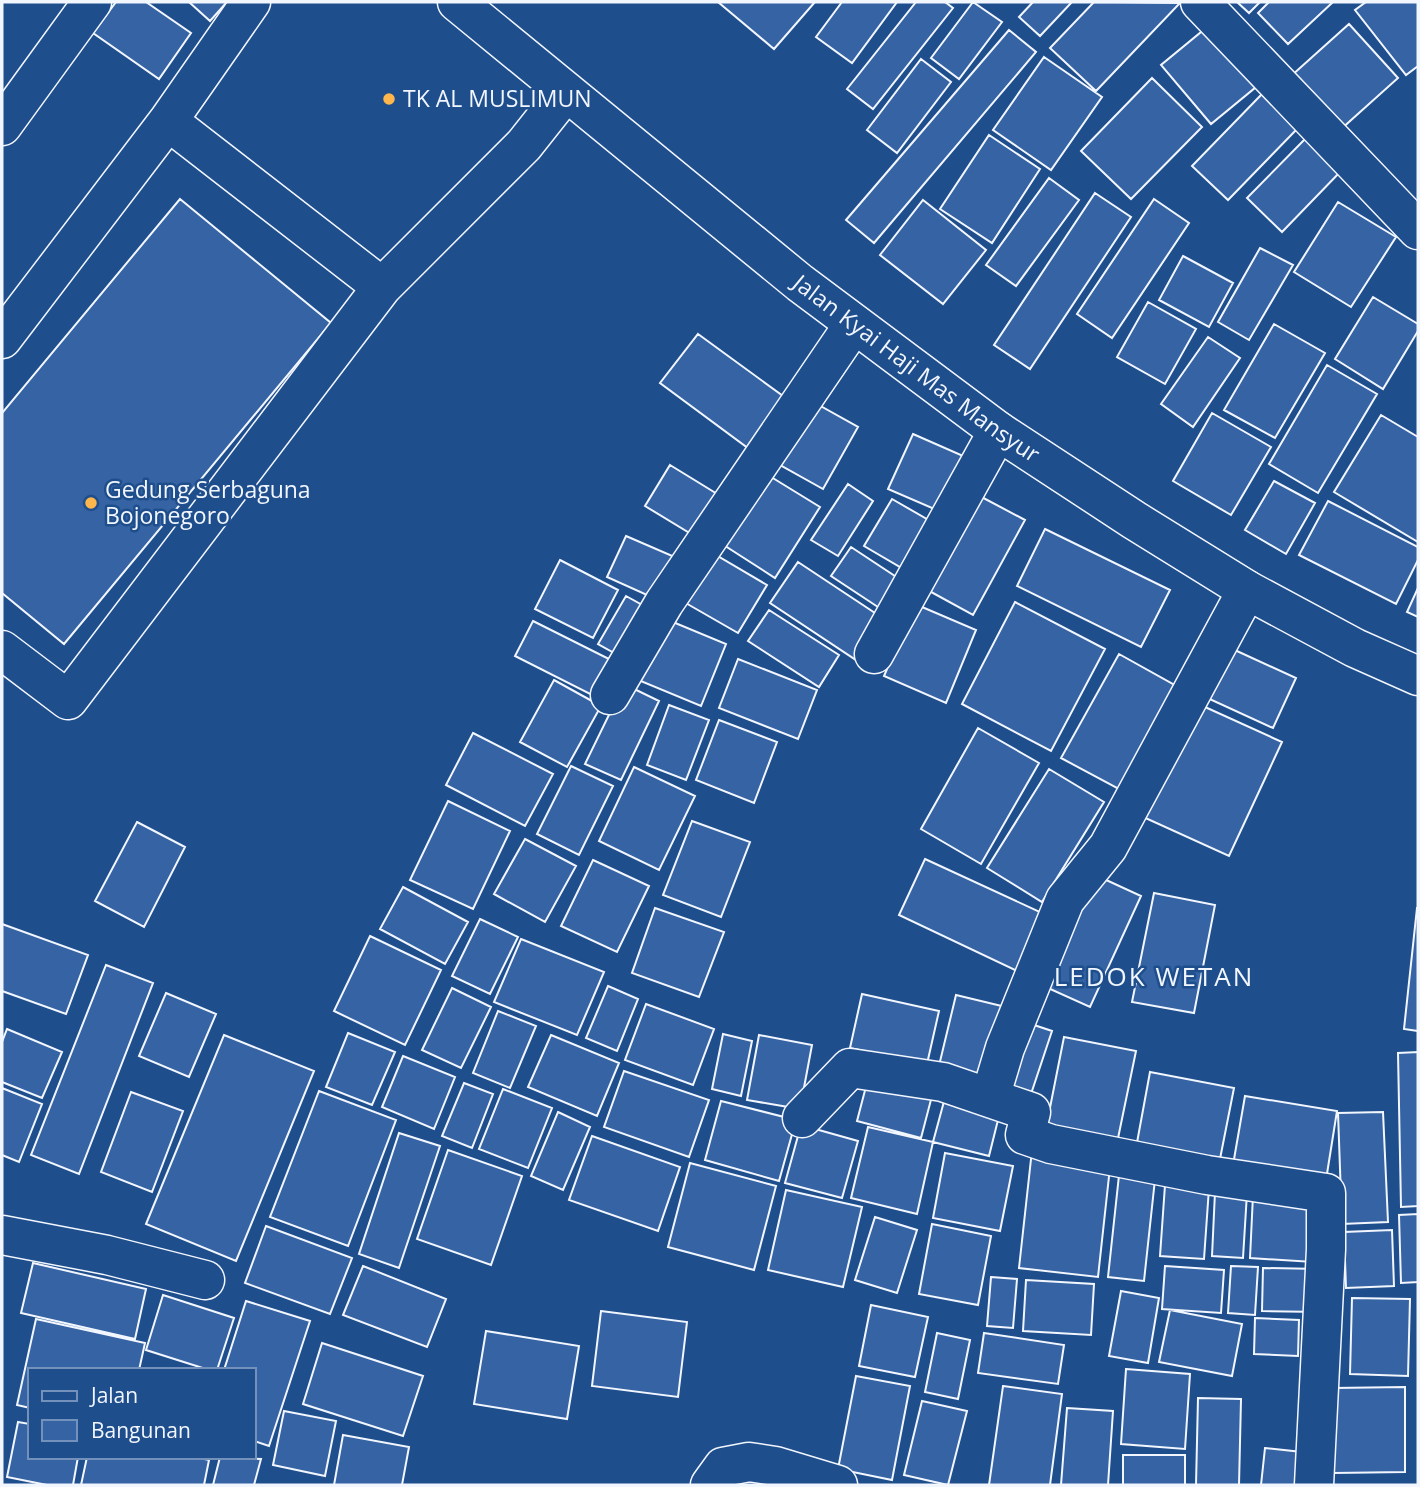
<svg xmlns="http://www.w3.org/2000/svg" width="1420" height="1487" font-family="'Open Sans',sans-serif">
  <rect width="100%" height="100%" fill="#1f4e8c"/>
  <path fill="#3563a3" stroke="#f2f6ff" stroke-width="2" d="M116 2H146L191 33 159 79 93 33Z
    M189 2H227L210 21Z
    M718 2H815L774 49Z
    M842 2H897L852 63 816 37Z
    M916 2H945L953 8 873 109 847 89Z
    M973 2 1002 22 959 79 931 58Z
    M1033 2H1072L1040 36 1019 17Z
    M1094 2 1180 3 1096 91 1050 48Z
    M1237 2H1260L1249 13Z
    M1269 2H1333L1288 44 1258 13Z
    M1366 2H1418V66L1406 75 1355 10Z
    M1349 24 1398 78 1340 130 1291 76Z
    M1206 28 1256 87 1211 124 1161 65Z
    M1009 30 1036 52 874 243 846 220Z
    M1044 57 1102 97 1051 170 993 130Z
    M921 59 951 82 897 153 867 130Z
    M1152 78 1202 127 1131 199 1081 151Z
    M1262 94 1298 128 1228 200 1192 166Z
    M989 135 1040 169 992 243 940 209Z
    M1308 136 1342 170 1282 232 1247 198Z
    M1049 178 1079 200 1016 286 986 265Z
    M1095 193 1131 217 1030 369 994 345Z
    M180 199 331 323 64 644 2 593V413Z
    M1154 199 1189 223 1112 338 1077 314Z
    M923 200 986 250 943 304 880 255Z
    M1338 202 1396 237 1351 307 1294 272Z
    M1260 248 1293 265 1249 340 1218 322Z
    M1183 256 1233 283 1209 327 1159 300Z
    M1373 297 1418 324V331L1383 389 1335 359Z
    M1148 302 1196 329 1165 384 1117 357Z
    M1274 324 1325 353 1275 438 1224 410Z
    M698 334 794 404 756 454 660 383Z
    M1208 337 1240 358 1193 427 1161 404Z
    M1327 365 1377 394 1318 493 1269 464Z
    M808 399 858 427 823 489 773 461Z
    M1212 413 1271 447 1231 515 1173 481Z
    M1381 415 1418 437V542L1334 492Z
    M913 434 970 459 946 514 888 489Z
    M670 465 727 500 701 540 645 506Z
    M763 472 820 507 775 578 719 542Z
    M1274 481 1315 503 1286 554 1245 530Z
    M848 484 873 501 838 556 811 540Z
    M974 493 1025 520 973 615 922 587Z
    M892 499 939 526 912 574 864 546Z
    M1328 501 1418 547V560L1396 604 1299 555Z
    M1045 529 1170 590 1141 647 1017 586Z
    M626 536 677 558 658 600 607 577Z
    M699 545 767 585 738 633 670 594Z
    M851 547 907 584 887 613 831 576Z
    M560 560 618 590 593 638 535 609Z
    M798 562 884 619 856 660 770 603Z
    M1418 588V617L1407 612Z
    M626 596 653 611 625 659 598 644Z
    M1015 602 1105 649 1051 751 962 704Z
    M915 604 976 630 946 703 884 676Z
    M769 610 839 655 819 687 748 641Z
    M656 615 726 644 701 706 631 677Z
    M533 621 613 661 596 697 515 656Z
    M1226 646 1296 678 1273 728 1203 696Z
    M1119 654 1187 692 1130 795 1061 758Z
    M738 659 817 690 798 739 719 708Z
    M554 680 601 706 567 767 520 742Z
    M624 684 659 701 621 780 585 764Z
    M1194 702 1282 742 1229 856 1141 816Z
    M669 705 709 720 686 780 647 765Z
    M719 720 777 742 754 803 696 780Z
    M978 728 1039 763 981 864 921 829Z
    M473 733 553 774 525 826 446 785Z
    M571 766 613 786 579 855 537 834Z
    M634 767 695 796 659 870 599 841Z
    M1049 769 1104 802 1042 902 987 868Z
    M448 801 510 831 473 909 410 880Z
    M692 821 750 842 721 917 663 895Z
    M137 822 185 847 144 927 95 901Z
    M525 839 576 866 545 922 494 894Z
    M925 859 1055 919 1028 976 899 915Z
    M593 860 649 886 617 952 561 926Z
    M1091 873 1141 896 1090 1007 1039 984Z
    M403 887 468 922 445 964 380 929Z
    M1154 893 1215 905 1194 1013 1132 1002Z
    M655 908 724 932 699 997 632 973Z
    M1417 908H1418V1031L1404 1029Z
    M480 919 518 937 490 994 452 976Z
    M2 924 88 955 66 1014 2 991Z
    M370 936 441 970 405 1045 334 1011Z
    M521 939 604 972 577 1035 494 1002Z
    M106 965 153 983 79 1174 31 1155Z
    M608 986 638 999 617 1051 586 1038Z
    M452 988 491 1007 461 1068 422 1050Z
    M166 993 216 1014 189 1077 139 1056Z
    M862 994 939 1011 927 1064 850 1048Z
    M956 995 1010 1008 991 1086 937 1074Z
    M646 1004 714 1029 693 1085 625 1060Z
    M498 1011 536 1026 510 1088 473 1073Z
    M1022 1021 1052 1031 1029 1100 998 1090Z
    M7 1029 62 1052 42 1098 2 1082V1042Z
    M348 1033 395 1052 372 1105 326 1087Z
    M723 1034 752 1041 741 1096 712 1089Z
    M224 1035 314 1071 236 1261 146 1224Z
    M551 1035 619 1063 597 1116 528 1087Z
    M759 1035 812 1045 800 1109 747 1100Z
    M1064 1037 1136 1051 1116 1148 1045 1133Z
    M1418 1052V1206L1401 1207 1398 1053Z
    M403 1056 455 1077 434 1129 382 1107Z
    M624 1071 709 1100 689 1157 604 1127Z
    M1150 1072 1234 1088 1219 1164 1136 1148Z
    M869 1075 933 1092 921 1138 857 1121Z
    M464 1083 493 1094 472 1148 442 1136Z
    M2 1088 42 1104 19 1162 2 1155Z
    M503 1089 552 1108 528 1168 479 1149Z
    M319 1091 396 1120 348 1246 270 1217Z
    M131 1092 183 1111 152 1192 101 1172Z
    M946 1094 1001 1108 989 1156 933 1142Z
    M1245 1096 1337 1111 1326 1180 1233 1165Z
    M721 1101 796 1120 779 1181 705 1160Z
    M558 1112 590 1127 563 1190 531 1176Z
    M1383 1112 1388 1222 1342 1224 1338 1113Z
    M801 1125 858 1141 842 1198 785 1183Z
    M868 1127 933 1142 917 1214 851 1198Z
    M399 1133 440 1146 399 1268 359 1254Z
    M592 1136 680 1167 658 1231 569 1200Z
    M448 1150 522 1176 491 1265 417 1239Z
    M1032 1150 1111 1158 1098 1277 1019 1268Z
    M945 1153 1013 1166 1000 1231 933 1218Z
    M690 1163 776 1186 754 1270 668 1247Z
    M1120 1166 1156 1170 1144 1281 1108 1277Z
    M1165 1185 1209 1188 1204 1259 1160 1256Z
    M786 1190 862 1207 843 1287 768 1270Z
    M1215 1192 1247 1193 1243 1258 1212 1256Z
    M1253 1195 1316 1198 1313 1262 1250 1258Z
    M1418 1214V1282L1401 1283 1399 1215Z
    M875 1217 917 1230 897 1293 855 1280Z
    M932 1224 991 1236 978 1305 919 1294Z
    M266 1226 352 1258 330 1314 245 1283Z
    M1392 1230 1394 1286 1346 1288 1344 1232Z
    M33 1263 146 1289 135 1339 21 1313Z
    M363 1266 446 1299 427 1347 343 1315Z
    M1165 1266 1224 1270 1221 1313 1162 1309Z
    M1231 1266 1258 1267 1255 1315 1228 1313Z
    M1263 1268 1320 1269V1312L1262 1311Z
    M991 1277 1017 1279 1013 1328 987 1326Z
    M1026 1280 1094 1284 1091 1335 1023 1331Z
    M1121 1291 1159 1298 1148 1363 1109 1356Z
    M163 1295 234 1318 217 1370H209L146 1350Z
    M1352 1298 1410 1299 1408 1376 1350 1374Z
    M246 1301 310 1321 269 1446 254 1441V1370H224Z
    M871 1305 928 1317 915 1377 859 1366Z
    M1170 1310 1242 1324 1232 1376 1159 1362Z
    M601 1311 687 1322 678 1397 592 1386Z
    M1255 1318 1299 1320 1298 1356 1254 1354Z
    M36 1319 145 1343 139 1370H30V1408L17 1405Z
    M486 1331 579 1346 567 1419 474 1404Z
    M937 1333 970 1340 958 1399 925 1392Z
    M984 1333 1064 1345 1058 1384 978 1373Z
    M322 1343 423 1376 403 1436 303 1404Z
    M1126 1369 1190 1374 1185 1449 1121 1444Z
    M856 1376 910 1386 892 1480 838 1469Z
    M1003 1386 1062 1394 1050 1485H989Z
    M1405 1387V1472L1334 1473 1333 1388Z
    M1198 1398 1241 1399 1239 1485H1196Z
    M922 1401 967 1411 948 1485 904 1475Z
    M1067 1408 1113 1411 1108 1485H1061Z
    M284 1411 336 1421 325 1476 273 1465Z
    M18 1422 30 1424V1457H78L73 1485H47L7 1477Z
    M343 1435 409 1447 402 1485H334Z
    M1265 1448 1311 1453 1308 1485H1261Z
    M1123 1455H1185V1485H1123Z
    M87 1457H195L209 1460 204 1485H81Z
    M220 1457 261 1459 254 1485H213Z"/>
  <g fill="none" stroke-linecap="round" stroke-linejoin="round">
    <g stroke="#f2f6ff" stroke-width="41">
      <path id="minor" d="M251 2 168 121 382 287 524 145 566 92
        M1200 2 1418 230
        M2 126 92 2
        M2 339 168 121
        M2 650 68 700 382 287
        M874 654 998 431
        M610 695 664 603 854 324
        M990 1098 1005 1048 1065 900 1108 847 1247 590
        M802 1118 850 1068 943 1082 1031 1112 1025 1135 1051 1144 1207 1175 1326 1193V1249L1314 1485
        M2 1235 107 1255 205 1280
        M710 1485 723 1467 749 1462 775 1466 838 1485"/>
    </g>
    <g stroke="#f2f6ff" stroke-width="41">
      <g id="major">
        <path id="s1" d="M457 2 800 283 998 431 1134 520 1247 590 1355 648 1418 676"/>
      </g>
    </g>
    <use href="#minor" stroke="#1f4e8c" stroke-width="38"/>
    <use href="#major" stroke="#1f4e8c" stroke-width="38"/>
  </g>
  <g fill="#ffb74d" stroke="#1f4e8c" stroke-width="2.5">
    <circle cx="389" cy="99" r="7"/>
    <circle cx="91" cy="503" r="7"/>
  </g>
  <g text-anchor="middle" stroke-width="5" stroke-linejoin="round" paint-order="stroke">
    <g font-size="23" fill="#f2f6ff" stroke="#1f4e8c" text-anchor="start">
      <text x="403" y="107">TK AL MUSLIMUN</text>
      <text x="105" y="498">Gedung Serbaguna<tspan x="105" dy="26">Bojonegoro</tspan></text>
    </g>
    <g font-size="23" fill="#f2f6ff" stroke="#1f4e8c">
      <text dy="8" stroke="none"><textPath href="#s1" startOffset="588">Jalan Kyai Haji Mas Mansyur</textPath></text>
    </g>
    <g font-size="26" letter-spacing="2" fill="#f2f6ff" stroke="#1f4e8c">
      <text x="1154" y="986">LEDOK WETAN</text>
    </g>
  </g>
  <rect width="1420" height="1487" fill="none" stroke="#f2f6ff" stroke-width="7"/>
  <rect x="28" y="1368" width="228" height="91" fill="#1f4e8c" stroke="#7391ba" stroke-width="2"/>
  <rect x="42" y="1391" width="35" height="10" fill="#1f4e8c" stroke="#7391ba" stroke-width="2"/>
  <text x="91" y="1403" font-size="21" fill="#f2f6ff">Jalan</text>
  <rect x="42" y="1420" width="35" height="21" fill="#3563a3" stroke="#7391ba" stroke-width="2"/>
  <text x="91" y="1438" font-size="21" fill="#f2f6ff">Bangunan</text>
</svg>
